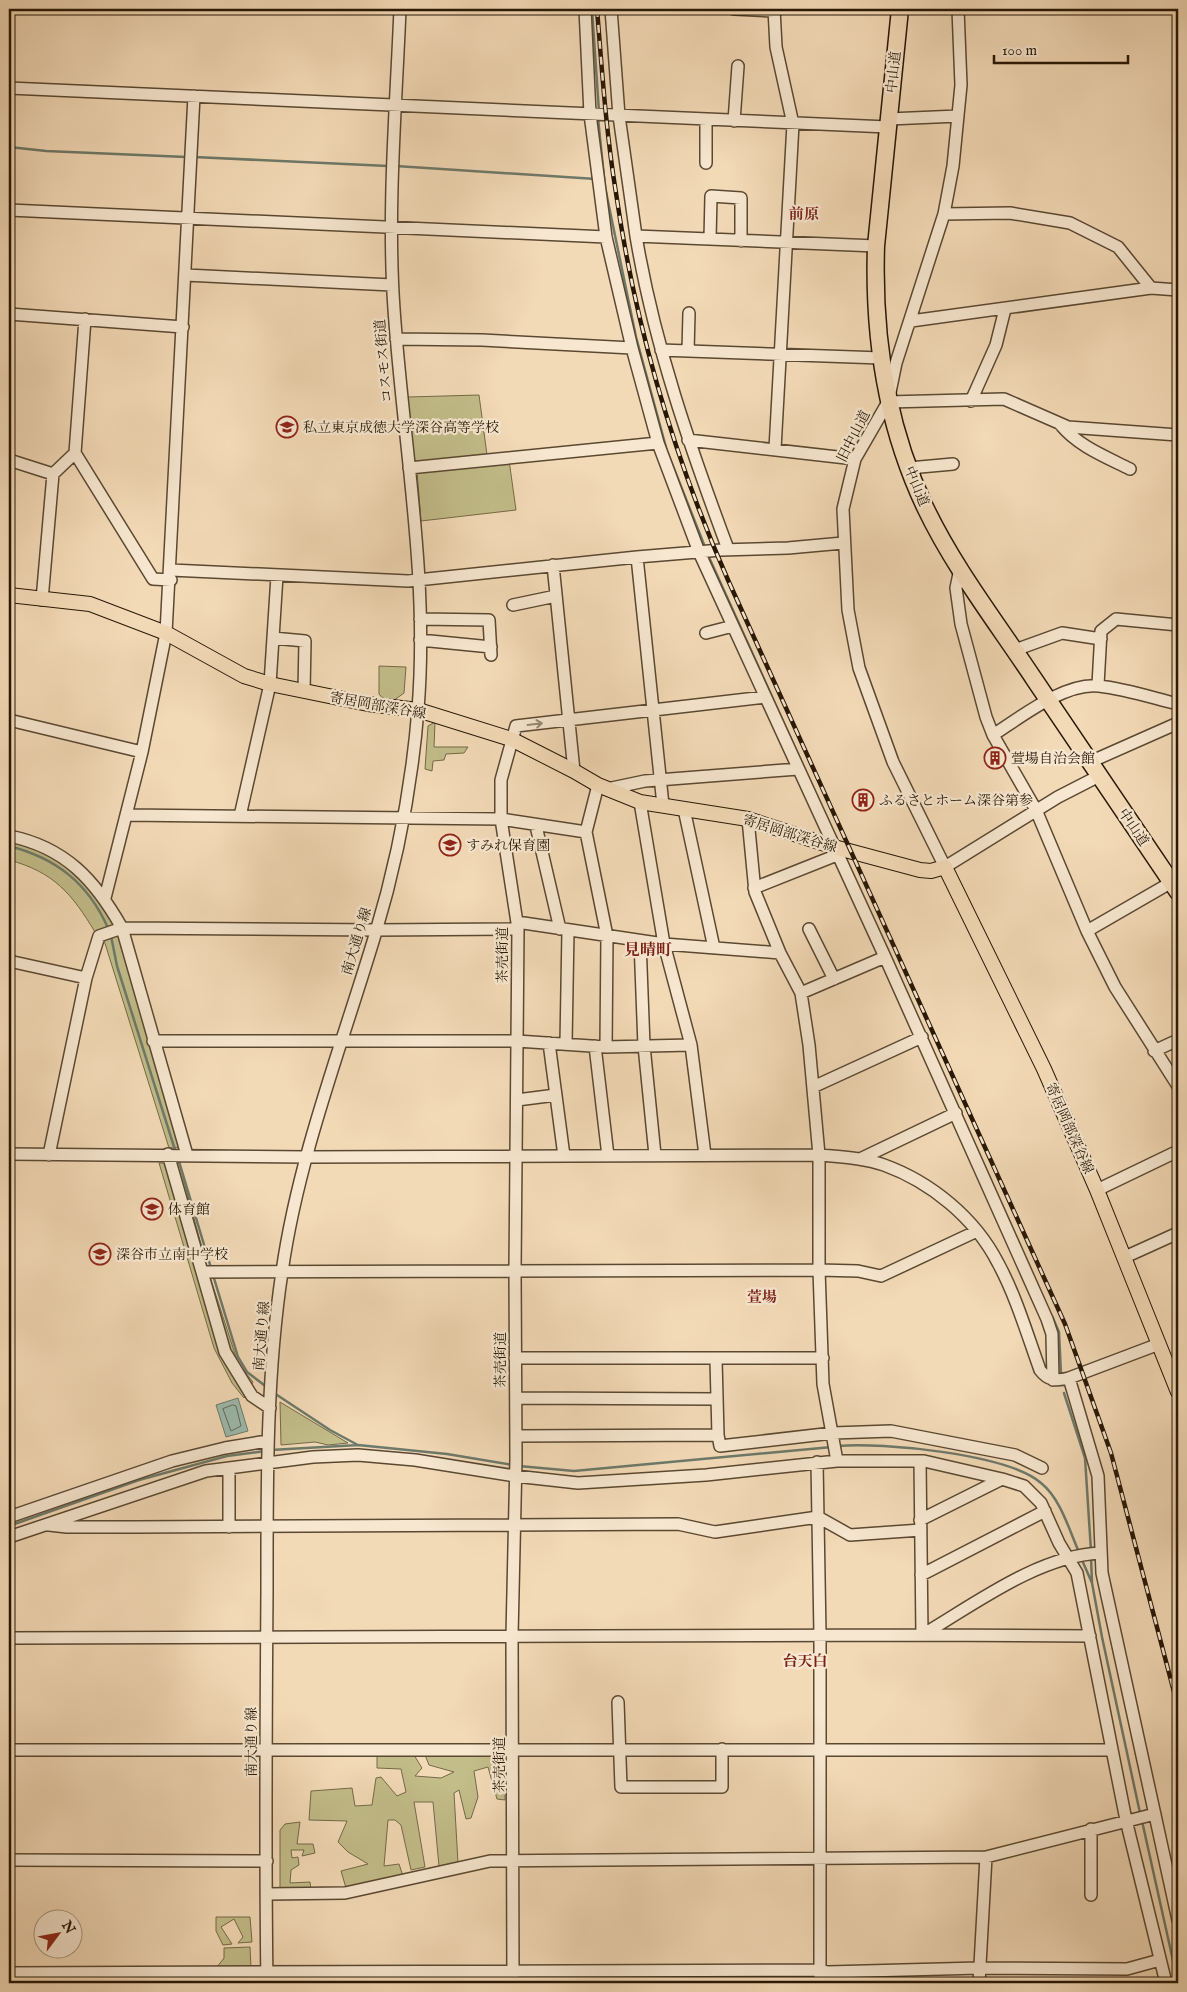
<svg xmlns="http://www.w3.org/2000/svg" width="1187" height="1992" font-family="'IM FELL English','Noto Serif JP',serif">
  <rect width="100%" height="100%" fill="#f3dab7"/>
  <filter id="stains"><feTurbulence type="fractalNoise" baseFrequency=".004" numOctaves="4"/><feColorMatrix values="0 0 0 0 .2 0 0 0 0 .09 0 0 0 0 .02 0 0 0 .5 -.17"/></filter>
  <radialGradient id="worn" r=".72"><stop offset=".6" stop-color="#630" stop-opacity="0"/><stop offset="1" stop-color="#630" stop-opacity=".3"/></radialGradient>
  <path fill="#c2bd89" stroke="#746a48" d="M479 395 487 455 413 462 408 397Z
    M509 460 516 510 421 521 417 471Z
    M379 666 406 667 404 693 393 701 384 700 379 694Z
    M435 722 434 747H468L464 753 446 754 444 760 433 761 432 771 425 769 428 726Z
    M9 839C45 846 82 871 103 901 108 909 112 920 116 929L180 1147 169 1148 103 937 110 933 107 927 95 932C72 894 54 872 9 860Z
    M159 1163H179L210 1277 238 1363 253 1382 244 1398 232 1383 214 1348Z
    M280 1402 348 1443 328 1445 315 1442 281 1445Z
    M501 1754 505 1757V1800L497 1799 488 1767 474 1771 478 1797 471 1818 466 1819 459 1790 454 1793 458 1863 439 1866 433 1802H414L425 1867 411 1870 401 1825 395 1820H388L384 1866 399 1864 403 1876 346 1888 341 1871 368 1864 348 1852 338 1842 347 1821 309 1820 311 1791 352 1788 355 1806 372 1805 376 1778 381 1777 397 1796 406 1792 401 1769 377 1768V1756L414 1755 422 1768 415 1776 441 1778 454 1772 429 1765 425 1755Z
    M300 1822 297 1844H313L315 1853 302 1856 304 1850H291L292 1858 298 1857 299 1865 291 1870 290 1883 310 1882 311 1890 280 1888V1830L285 1824Z
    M216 1917H250L252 1942 238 1943 243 1937 234 1919 221 1927 232 1944 223 1945 216 1931Z
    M250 1947 251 1968 217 1967 224 1958V1948Z"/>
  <path fill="#9bbbad" stroke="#6d796a" d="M238 1398 248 1431 226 1437 216 1405Z"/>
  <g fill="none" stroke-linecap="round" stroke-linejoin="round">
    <path stroke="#61695a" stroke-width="1" d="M233 1405 236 1406 241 1426 231 1431 223 1409Z"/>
    <path stroke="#6d796a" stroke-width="2.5" d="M592 9 599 112
      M598 118 605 187 636 337 667 451 705 547
      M9 147 46 151 186 157
      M194 157 388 166
      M396 166 596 179
      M708 555 811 783
      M9 846C56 858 88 883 108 928
      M111 936 117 966 176 1153
      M178 1158 211 1268
      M213 1275 238 1357 247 1372 268 1388
      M1052 1316 1059 1332 1061 1373
      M274 1393 330 1430 356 1444
      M1064 1393 1085 1458 1091 1551
      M838 1446C882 1442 1008 1454 1041 1483 1061 1499 1069 1530 1079 1552
      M271 1450 358 1445 447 1454 513 1465
      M519 1466 574 1471 832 1447
      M9 1526 139 1480 227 1456 266 1451
      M1091 1557 1092 1583 1102 1637 1140 1813
      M1082 1560 1092 1583
      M1142 1821 1178 1983"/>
    <g stroke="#5a4832" stroke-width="14">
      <path id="minor" d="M585 9 590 114 606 237 632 348 658 443 699 552 885 957 1047 1319 1052 1334 1053 1380
        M611 9 619 116 636 236
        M734 9 774 11 779 9
        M774 9 776 47 793 124 775 449
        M958 9 961 85 953 166 944 214 896 363 888 402 855 459 843 509 848 610 859 668 893 762 945 867 1058 797 1099 776
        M9 88 888 127
        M889 119 958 116
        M734 121 738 66
        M706 163V119
        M9 210 606 237
        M944 214 1010 213 1070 223 1118 247 1151 288
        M710 239 711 196 741 198V241
        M186 275 392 285
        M9 314 183 327
        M911 321 1151 288 1178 290
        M396 339 482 340 632 348
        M661 350 881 358
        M688 351 689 313
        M971 401 996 345 1005 309
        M888 402 1004 399 1068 427 1178 435
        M1060 424C1078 446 1104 456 1130 469
        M688 440 855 459
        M75 453 153 579 171 580
        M9 460 53 474
        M409 468 658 443
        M909 468 953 464
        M728 549C690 447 654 344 636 236L876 246
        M637 557 663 805
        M553 565 574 771
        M960 569 956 588 961 624 986 717 993 735 1036 810 1087 931 1115 987 1178 1086
        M171 570 408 581 637 557 721 550 788 548 843 543
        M42 600 53 474 75 453 85 319
        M513 605 556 596
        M420 619 489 620 491 655
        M706 633 733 626
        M273 638 305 641 304 691
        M420 640 491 647
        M1015 650 1062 633 1101 639
        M1098 685 1101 631 1116 619 1178 625
        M9 720 142 752
        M993 735C1021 717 1065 682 1099 686 1126 689 1153 698 1178 704
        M1090 762 1178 723
        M598 785 586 832 607 936 606 1047
        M607 789 645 781 798 769
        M640 802 664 944 691 1045 705 1155
        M684 809 714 948
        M126 815 501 819 586 832
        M240 816 270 684 277 576
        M748 819 755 892 780 953 801 993 809 1045 819 1155V1270L823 1384 837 1461
        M536 826 560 929
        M9 836C65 847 95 880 122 928L187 1155
        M754 888 837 855
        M105 898 142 752 166 633 194 96
        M517 922 664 944 780 953
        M809 929 834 979
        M1087 931 1177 879
        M640 941 644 1046 655 1155
        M9 961 86 978
        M801 993 885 957
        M153 1041H517L606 1047 691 1045
        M549 1043 564 1156
        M566 1044 568 930
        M595 1046 608 1156
        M1154 1051 1178 1040
        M813 1087 922 1037
        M517 1100 556 1095
        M9 1154 307 1157 819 1155C841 1157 864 1158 884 1165 931 1182 975 1218 998 1263 1016 1296 1027 1334 1040 1370 1048 1381 1057 1381 1069 1378L1159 1344
        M168 1154 225 1352 252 1396 270 1408
        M49 1155 86 978 99 936 122 928 376 930 518 929
        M860 1159 956 1113
        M1097 1190 1178 1151
        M1125 1257 1178 1233
        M202 1272 819 1270 858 1271 881 1276 977 1231
        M515 1358H823
        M1069 1378 1098 1476 1102 1573 1178 1920
        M516 1398 716 1399
        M718 1435 720 1446 833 1433 891 1431 1015 1455 1042 1468
        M516 1436 718 1435 716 1360
        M920 1461 922 1635 1090 1636
        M817 1462 820 1635V1983
        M9 1517 172 1461 225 1448 267 1441
        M920 1520 1002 1479
        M49 1525 67 1527H136L678 1524 715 1532 818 1517 850 1535 921 1530
        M229 1527V1468
        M9 1537 206 1471 313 1457 358 1455 415 1460 515 1476 578 1483 706 1475 837 1461H924L1002 1479 1024 1486 1041 1503 1059 1543 1077 1573 1126 1820 1166 1983
        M921 1575 1045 1511
        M9 1638 922 1635C975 1604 1038 1556 1100 1553
        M618 1702 621 1787H722V1749
        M9 1750H1112
        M9 1860 267 1861
        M268 1894 345 1893 490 1861 986 1857 1155 1814
        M1091 1895V1829
        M9 1973 820 1970 828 1972 979 1968 1127 1969 1160 1960
        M267 1983C265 1853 266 1723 267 1592 267 1486 266 1378 282 1272 298 1158 342 1045 375 935 397 862 412 785 418 709 429 575 403 442 394 309 387 210 396 108 400 9
        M513 1983 512 1636 516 1459 515 1271 518 929 501 819V780L516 726 765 697
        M979 1983 986 1857"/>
    </g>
    <g stroke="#271706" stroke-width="16">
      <path id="major" d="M9 595 90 604 166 633 244 676 270 684 368 704 418 710 511 739 574 771 598 785 640 802 748 819 834 847 920 870 931 871 945 867 1044 1069 1097 1190 1178 1392"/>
    </g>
    <g stroke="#271706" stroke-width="19">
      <path id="highway" d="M900 9 876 246C873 337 886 425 925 507 954 568 997 623 1034 679 1082 750 1130 821 1178 892"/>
    </g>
    <use href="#minor" stroke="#f7e7d0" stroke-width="11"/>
    <use href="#major" stroke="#f3dab7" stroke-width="14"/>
    <use href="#highway" stroke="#f3dab7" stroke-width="16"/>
    <g stroke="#271706" stroke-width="4.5">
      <path id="rail" d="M597 9C602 70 606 132 616 193 635 325 674 457 728 580L1065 1324 1111 1453 1178 1707"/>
    </g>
    <use href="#rail" stroke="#f7e7d0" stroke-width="2.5" stroke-dasharray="8" stroke-linecap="butt"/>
  </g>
  <defs><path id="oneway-shaft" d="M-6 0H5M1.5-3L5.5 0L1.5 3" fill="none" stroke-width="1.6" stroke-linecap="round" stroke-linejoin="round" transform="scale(1.25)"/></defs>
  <use stroke="#998975" href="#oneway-shaft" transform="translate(535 724) rotate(-7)"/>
  <defs>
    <g id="school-ring" transform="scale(1.125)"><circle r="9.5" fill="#f7e7d0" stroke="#8f2418" stroke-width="1.5"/><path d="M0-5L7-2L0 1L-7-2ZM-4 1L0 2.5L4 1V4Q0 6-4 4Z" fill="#8f2418"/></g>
    <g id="building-ring" transform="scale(1.125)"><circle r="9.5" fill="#f7e7d0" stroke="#8f2418" stroke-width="1.5"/><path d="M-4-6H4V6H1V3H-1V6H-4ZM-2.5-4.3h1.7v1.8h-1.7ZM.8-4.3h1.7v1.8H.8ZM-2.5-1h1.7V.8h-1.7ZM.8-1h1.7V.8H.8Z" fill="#8f2418"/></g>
  </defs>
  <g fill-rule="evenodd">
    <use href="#school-ring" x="287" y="427"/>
    <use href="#building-ring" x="995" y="758"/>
    <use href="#building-ring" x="863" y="800"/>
    <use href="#school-ring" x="450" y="845"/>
    <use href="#school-ring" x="152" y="1209"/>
    <use href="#school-ring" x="100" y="1254"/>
  </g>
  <g text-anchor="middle" stroke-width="4.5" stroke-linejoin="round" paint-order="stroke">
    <g font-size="14" fill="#271706" stroke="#f7e7d0">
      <text transform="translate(893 72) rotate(-84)" y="5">中山道</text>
      <text transform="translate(383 361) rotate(-95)" y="5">コスモス街道</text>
      <text transform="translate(853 436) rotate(-63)" y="5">旧中山道</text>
      <text transform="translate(917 486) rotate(67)" y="5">中山道</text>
      <text transform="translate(378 705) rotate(10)" y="5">寄居岡部深谷線</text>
      <text transform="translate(1134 827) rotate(56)" y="5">中山道</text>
      <text transform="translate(790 833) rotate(17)" y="5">寄居岡部深谷線</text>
      <text transform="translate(356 941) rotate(-73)" y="5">南大通り線</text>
      <text transform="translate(502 955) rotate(-90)" y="5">茶売街道</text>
      <text transform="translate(1070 1128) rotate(66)" y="5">寄居岡部深谷線</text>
      <text transform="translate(261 1336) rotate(-85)" y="5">南大通り線</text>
      <text transform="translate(500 1360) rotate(-90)" y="5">茶売街道</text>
      <text transform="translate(251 1742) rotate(-90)" y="5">南大通り線</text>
      <text transform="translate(499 1765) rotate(-90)" y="5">茶売街道</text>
    </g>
    <g font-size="14" fill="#271706" stroke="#f7e7d0" text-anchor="start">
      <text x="303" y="432">私立東京成徳大学深谷高等学校</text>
      <text x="1011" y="763">萱場自治会館</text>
      <text x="879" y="805">ふるさとホーム深谷第参</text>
      <text x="466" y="850">すみれ保育園</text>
      <text x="168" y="1214">体育館</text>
      <text x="116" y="1259">深谷市立南中学校</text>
    </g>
    <g font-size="15" font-weight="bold" fill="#7a1f14" stroke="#f7e7d0">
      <text x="804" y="219">前原</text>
      <text x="762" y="1302">萱場</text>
      <text x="805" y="1666">台天白</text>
    </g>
    <g font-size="16" font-weight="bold" fill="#7a1f14" stroke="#f7e7d0">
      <text x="648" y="955">見晴町</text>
    </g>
  </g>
  <rect width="1187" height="1992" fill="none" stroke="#f3dab7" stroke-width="30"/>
  <rect x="10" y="10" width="1167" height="1972" fill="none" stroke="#271706" stroke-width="2.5"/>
  <rect x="15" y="15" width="1157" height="1962" fill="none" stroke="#271706"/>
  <g transform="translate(58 1934) rotate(58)"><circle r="24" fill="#f7e7d0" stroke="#a4947f"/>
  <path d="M0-4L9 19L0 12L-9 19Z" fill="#8f2418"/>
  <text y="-8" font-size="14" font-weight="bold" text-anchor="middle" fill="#271706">N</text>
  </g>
  <path d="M994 55v8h134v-8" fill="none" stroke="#271706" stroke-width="2.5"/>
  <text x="1002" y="55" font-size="15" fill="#271706" stroke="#f7e7d0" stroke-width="4" paint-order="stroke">100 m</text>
  <rect width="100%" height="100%" filter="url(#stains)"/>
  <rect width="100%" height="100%" fill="url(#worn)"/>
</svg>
